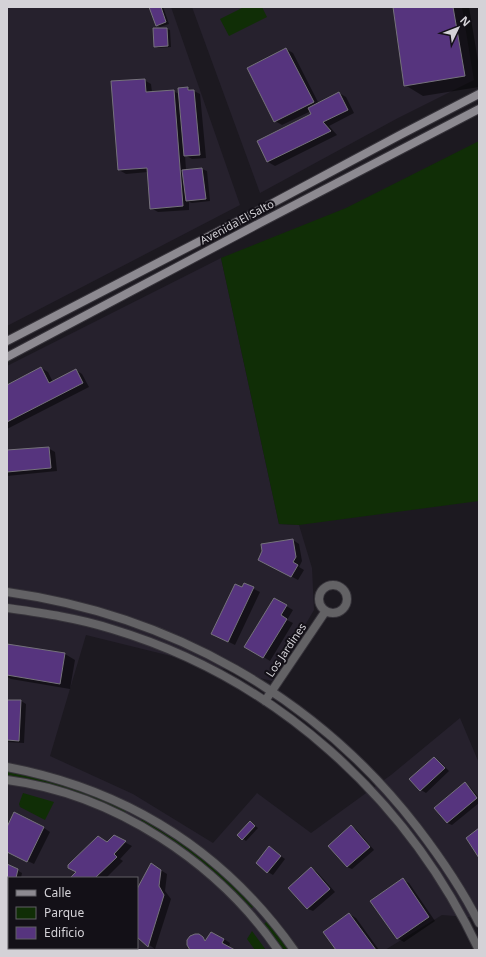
<svg xmlns="http://www.w3.org/2000/svg" width="486" height="957" font-family="'Noto Sans',sans-serif">
  <rect width="100%" height="100%" fill="#1c1920"/>
  <path fill="#26212d" fill-rule="evenodd" d="M7 7H171L240 205 7 326Z
    M192 7H462L474 80 398 118 260 193Z
    M221 258 279 524 299 525 312 568 314 610 272 681 86 635 50 756 133 794 213 843 257 793 311 833 391 775 460 718 479 763V918L442 915 385 950H7V366ZM9 878H137V948H9Z"/>
  <path fill="#102e06" d="M244 7H262L267 17 229 36 220 19Z
    M479 141V501L299 525 279 524 221 258 346 208Z
    M7 771C49 779 87 793 126 810L125 813C86 796 48 781 7 775Z
    M23 793 54 802 45 820 20 807 19 804Z
    M142 819 193 851 232 884 254 906 252 908C217 872 183 847 140 821Z
    M267 921 289 950H284L264 924Z
    M252 931 266 950H255L247 939Z"/>
  <path fill="#0007" d="M150 7H163L169 24 160 27 156 25Z
    M394 7H469L479 67V87L423 96 405 85Z
    M167 29 170 30 171 47 158 48 155 46Z
    M286 49 293 53 319 104 339 93 346 97 354 113 329 126 337 135 275 166 268 162 258 142 313 114 311 111 282 125 275 121Z
    M144 80 151 84 152 92 173 91 179 94 188 88 200 94 206 158 192 159 185 155 186 170 202 169 207 171 210 201 192 203 189 202V210L158 212 151 208 148 172 126 174 119 170Z
    M41 368 48 372 53 382 76 370 82 374 89 387 7 429V386Z
    M48 448 55 452 57 471 7 476V451Z
    M293 540 299 544 302 561 299 567 304 570 298 580 266 563Z
    M244 584 260 592 235 645 219 637Z
    M274 599 293 610 287 620 293 623 270 661 246 646Z
    M7 645 65 654 75 660 70 689 11 679 7 677Z
    M7 701H21L26 704 24 743 7 742Z
    M434 758 439 761 449 771 426 793 421 790Z
    M465 784 470 787 479 798V803L452 825 447 823Z
    M250 822 258 828 246 841 239 835Z
    M351 826 356 829 374 850 352 869 347 867Z
    M44 828 50 832 34 864 7 851V829Z
    M115 837 132 846 120 859 123 861 106 878H71Z
    M274 851 285 859 273 875 268 872Z
    M7 865 22 873 21 878H9V892L7 891Z
    M157 868 167 874 165 891 171 899 155 949 138 937 137 938V891Z
    M311 868 316 871 335 892 313 911 308 909 289 888Z
    M403 880 409 883 435 921 404 942 397 938Z
    M349 914 356 918 379 950H337Z
    M203 938 207 940 224 939 230 943 229 947 234 950H192Z
    M119 948H131L130 950H122Z"/>
  <path fill="#56347e" stroke="#75727b" d="M149 7H161L166 22 156 26Z
    M393 7H453L465 76 404 86Z
    M153 28H167L168 46 154 47Z
    M286 48 314 102 274 122 247 68Z
    M145 79 146 92 174 90 183 206 150 209 147 168 118 170 111 81Z
    M188 87V90H194L200 155 184 156 178 88Z
    M339 92 348 110 323 122 331 131 267 162 257 141 311 114 308 108Z
    M202 168 206 199 186 201 182 170Z
    M41 367 49 383 76 369 83 383 7 422V385Z
    M49 447 51 468 7 472V450Z
    M293 539 296 557 293 562 298 565 291 577 258 560 262 551 261 544Z
    M244 583 254 587 228 642 211 634 235 584 242 587Z
    M274 598 287 605 281 615 287 619 263 658 244 647Z
    M7 644 65 653 60 684 7 675Z
    M7 700H21L19 741 7 740Z
    M434 757 445 768 420 791 409 779Z
    M465 782 477 798 447 823 434 808Z
    M14 812 44 827 27 862 7 852V827Z
    M250 821 255 826 242 840 237 835Z
    M351 825 370 847 347 867 328 846Z
    M479 828V858L466 838Z
    M114 835 126 841 114 854 117 857 95 878H70L76 872 68 868V865L98 836 107 842Z
    M269 846 281 856 267 873 256 863Z
    M151 863 161 870 159 886 164 895 148 947 137 937V889Z
    M7 864 18 869 16 878H9V889L7 891Z
    M311 867 330 889 307 909 288 888Z
    M403 878 429 917 397 939 370 901Z
    M349 913 376 950H336L323 932Z
    M211 932 224 939 222 943 235 950H190L187 945V940L190 936 195 934H199L203 937 205 941Z
    M7 934 9 935V948H34L38 950H7Z"/>
  <g fill="none" stroke-linecap="round" stroke-linejoin="round">
    <g stroke="#36333a" stroke-width="10">
      <path id="minor" d="M319 599a14 14 0 1 1 28 0a14 14 0 1 1-28 0Z
        M7 592C170 615 316 696 417 827 440 857 462 889 479 923
        M7 608C42 613 78 618 112 629 275 678 406 796 479 950
        M265 701 325 612
        M7 767C127 790 223 850 294 950
        M7 780C114 794 217 862 278 950"/>
    </g>
    <g stroke="#36333a" stroke-width="10">
      <path id="secondary" d="M7 341 256 212 400 135 479 94
        M7 357 260 223 479 109"/>
    </g>
    <use href="#minor" stroke="#636265" stroke-width="8"/>
    <use href="#secondary" stroke="#8d8a91" stroke-width="8"/>
  </g>
  <g text-anchor="middle" stroke-width="4" stroke-linejoin="round" paint-order="stroke">
    <g font-size="11" fill="#d4d2d7" stroke="#131017">
      <text transform="translate(237 222) rotate(-28)" y="4">Avenida El Salto</text>
      <text transform="translate(286 650) rotate(-56)" y="4">Los Jardines</text>
    </g>
  </g>
  <rect width="486" height="957" fill="none" stroke="#d4d2d7" stroke-width="16"/>
  <rect x="8" y="877" width="130" height="72" fill="#131017" stroke="#605e64"/>
  <rect x="16" y="890" width="20" height="6" fill="#8d8a91" stroke="#605e64"/>
  <text x="44" y="897" font-size="12" fill="#d4d2d7">Calle</text>
  <rect x="16" y="907" width="20" height="12" fill="#102e06" stroke="#605e64"/>
  <text x="44" y="917" font-size="12" fill="#d4d2d7">Parque</text>
  <rect x="16" y="927" width="20" height="12" fill="#56347e" stroke="#605e64"/>
  <text x="44" y="937" font-size="12" fill="#d4d2d7">Edificio</text>
  <g transform="translate(458 28) rotate(47)" stroke="#131017" stroke-width="3" paint-order="stroke">
  <path d="M0-3L7 15L0 10L-7 15Z" fill="#d4d2d7"/>
  <text y="-6" font-size="11" font-weight="bold" text-anchor="middle" fill="#d4d2d7">N</text>
  </g>
</svg>
